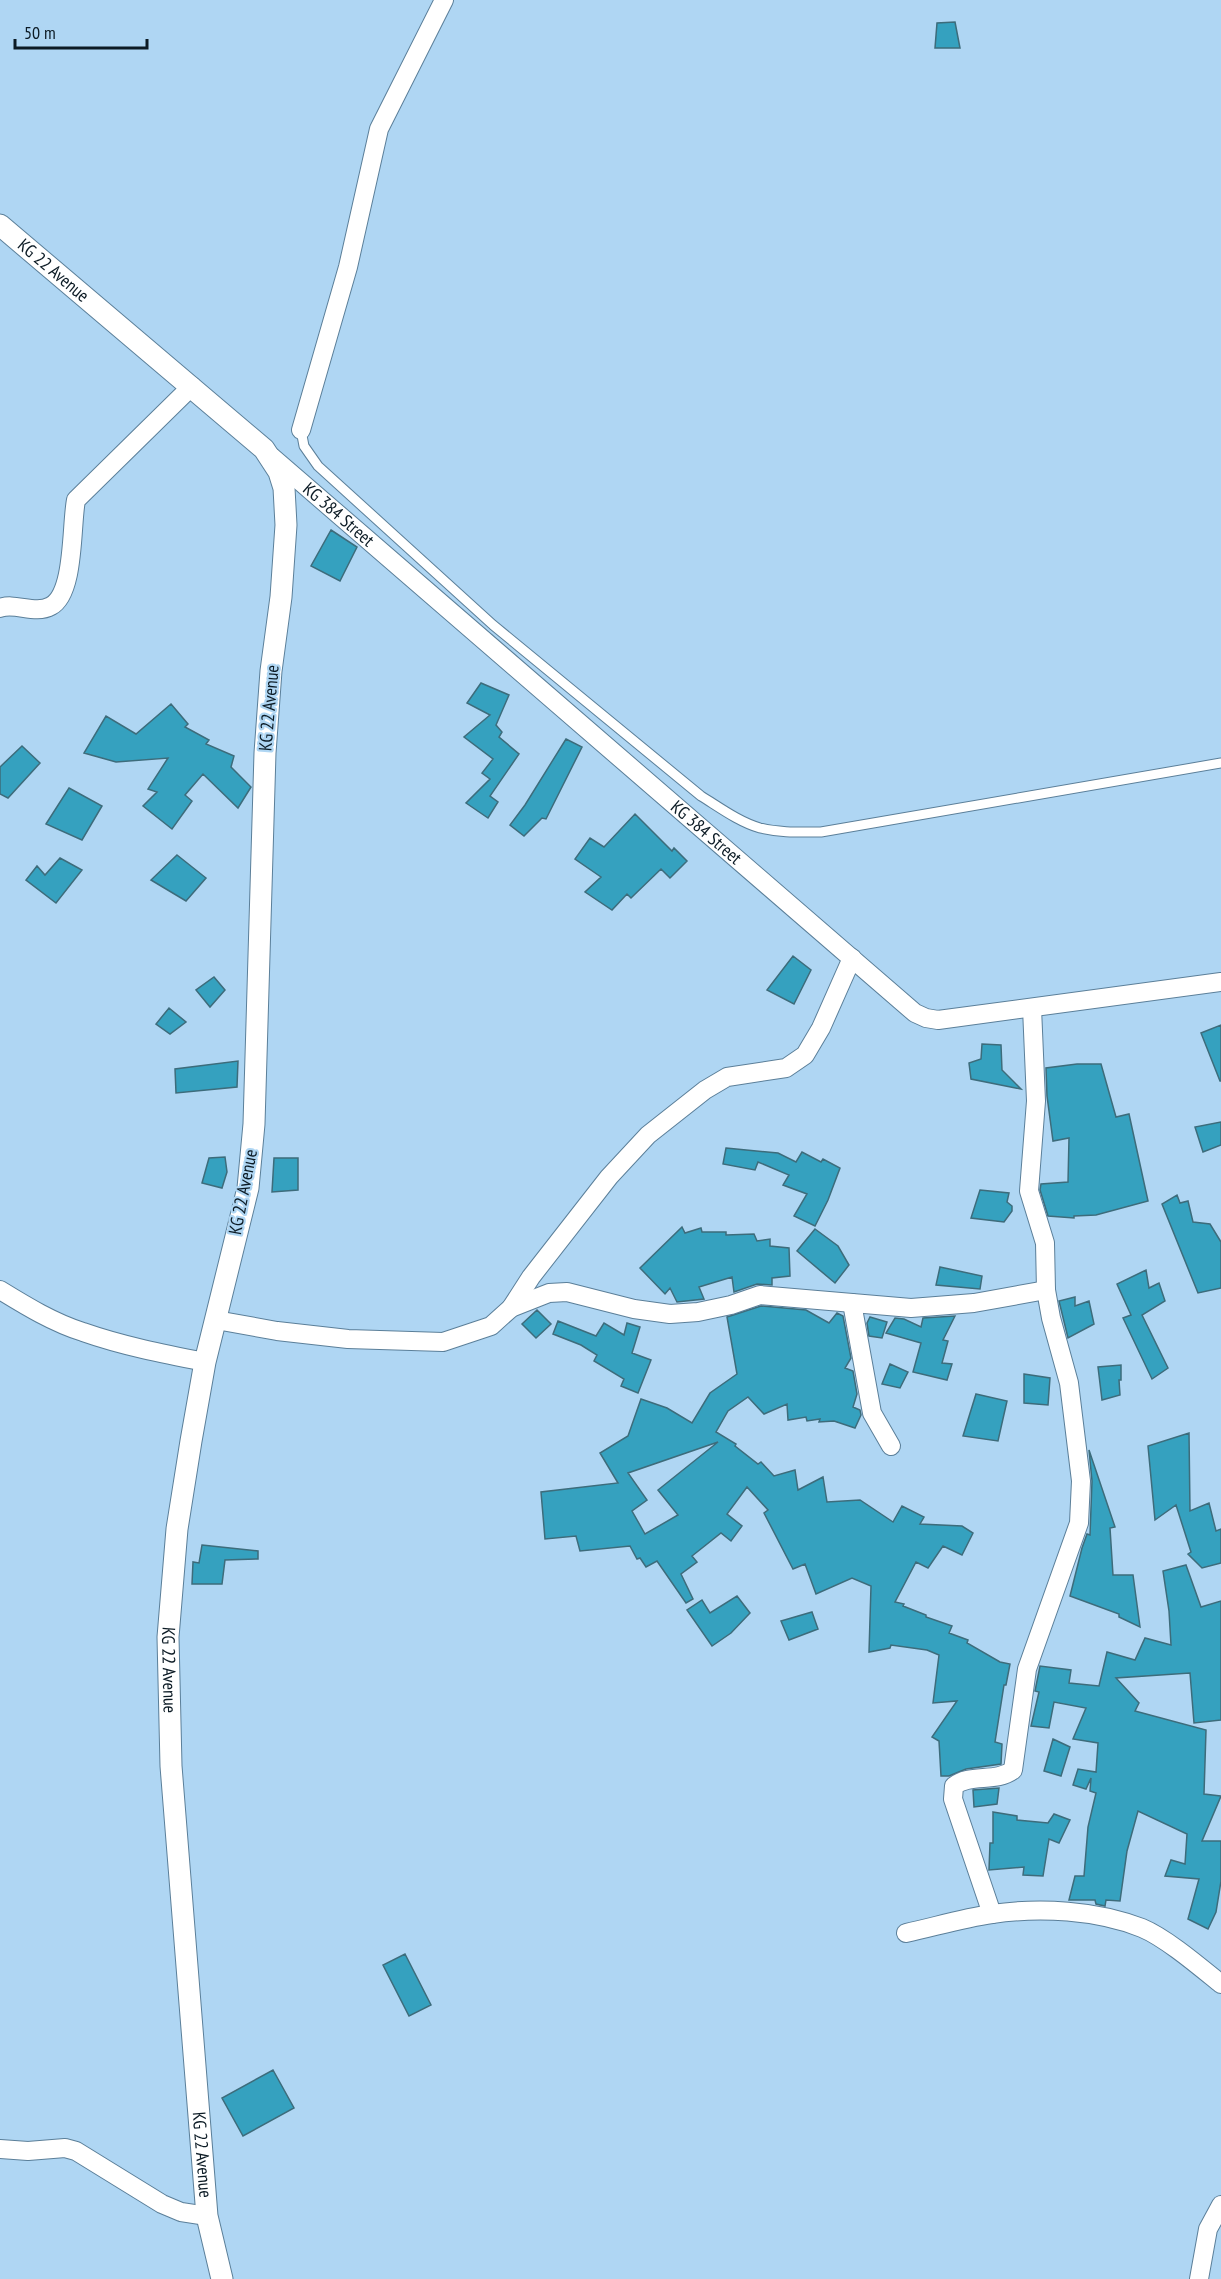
<svg xmlns="http://www.w3.org/2000/svg" width="1221" height="2279" font-family="'PT Sans Narrow',sans-serif">
  <rect width="100%" height="100%" fill="#afd6f3"/>
  <path fill="#35a1bf" stroke="#3d6c7b" stroke-width="1.5" fill-rule="evenodd" d="M955 22 960 48H935L937 23Z
    M331 530 357 547 340 581 311 566Z
    M481 683 509 695 496 725 502 732 499 737 519 754 490 796 498 802 488 818 466 803 490 779 482 773 493 759 464 737 490 715 467 703Z
    M171 704 188 724 185 727 209 740 206 744 234 756 231 767 251 787 238 808 203 774 185 795 192 801 172 829 143 806 157 792 148 789 168 758 116 762 84 753 106 716 136 734Z
    M566 739 582 747 546 819 542 818 524 836 510 825 525 805Z
    M22 746 40 763 8 798 0 794V767Z
    M69 788 102 806 82 840 46 824Z
    M635 814 672 851 674 848 687 861 670 878 661 869 631 898 627 894 612 910 585 892 601 877 575 859 590 838 604 847Z
    M177 855 206 878 186 901 151 880Z
    M60 858 82 870 56 903 26 880 37 866 45 875Z
    M793 956 811 970 794 1004 767 990Z
    M214 977 225 990 210 1007 196 990Z
    M169 1008 186 1022 170 1034 156 1024Z
    M1221 1025V1081H1220L1201 1033Z
    M982 1044 1001 1045 1002 1070 1021 1089 971 1079 969 1063 981 1059Z
    M238 1061 237 1087 176 1093 175 1069Z
    M1077 1064H1101L1116 1117 1129 1114 1148 1201 1096 1215 1074 1216V1218L1048 1216 1040 1190 1041 1184 1068 1182 1069 1138 1053 1141 1047 1096 1046 1068Z
    M1221 1122V1145L1203 1152 1195 1127Z
    M726 1148 778 1153 796 1162 802 1152 821 1162 823 1159 840 1168 828 1200 815 1226 794 1216 807 1194 783 1185 789 1175 758 1162 755 1170 723 1164Z
    M225 1157 227 1172 222 1188 202 1183 209 1158Z
    M274 1158H298V1190L272 1192Z
    M980 1190 1009 1193 1007 1202 1012 1206V1211L1004 1222 971 1218Z
    M1177 1195 1180 1203 1188 1201 1193 1222 1210 1224 1221 1242V1288L1198 1293 1162 1204Z
    M682 1227 685 1233 701 1228 702 1232H726V1235L754 1234 757 1241 770 1239V1246L789 1248 790 1276 772 1278V1285L757 1284 734 1292 732 1277 699 1287 704 1299 677 1302 670 1288 665 1294 640 1268Z
    M815 1229 838 1246 849 1265 835 1283 797 1251Z
    M940 1267 982 1276 980 1289 936 1285Z
    M1146 1270 1149 1288 1159 1283 1165 1301 1142 1315 1168 1368 1152 1379 1123 1318 1131 1315 1117 1284Z
    M1075 1297V1306L1089 1301 1094 1324 1068 1338 1059 1301Z
    M761 1306 806 1310 829 1323 837 1313 843 1316 851 1358 845 1368 853 1371 857 1394 853 1407 860 1410 861 1415 855 1428 834 1421 819 1422 820 1419 807 1421 806 1417 788 1420 787 1404 764 1414 748 1397 728 1411 716 1432 736 1444 735 1446 758 1464 761 1462 774 1476 795 1470 798 1490 823 1477 827 1502 860 1500 893 1522 902 1506 924 1517 920 1524 962 1526 973 1533 962 1555 943 1546 928 1568 916 1562 895 1602 904 1604 903 1606 926 1615V1617L952 1626 949 1633 968 1640 967 1643 1000 1662 1010 1664 1006 1685H1004L995 1742 1002 1744 1001 1764 966 1769 949 1776H941L939 1741 932 1737 957 1701 933 1703 939 1655 927 1650 891 1645 890 1648 869 1652 871 1586 852 1578 816 1594 805 1564 793 1569 764 1513 768 1510 747 1487 727 1514 742 1526 731 1541 721 1533 692 1556 697 1562 681 1574 693 1599 686 1603 657 1561 646 1567 640 1558 637 1559 630 1546 580 1551 576 1536 545 1539 541 1492 618 1483 600 1453 628 1436 641 1399 667 1408 692 1423 710 1393 737 1374 727 1317ZM718 1442 658 1490 678 1515 645 1534 632 1511 647 1500 628 1473Z
    M537 1310 551 1324 536 1338 522 1324Z
    M955 1316 943 1340 948 1341 942 1363 952 1364 947 1380 913 1372 921 1343 886 1333 895 1318 904 1319 921 1327 923 1318Z
    M870 1317 887 1322 882 1338 869 1336 867 1323Z
    M558 1321 596 1336 604 1323 624 1335 627 1323 640 1327 632 1353 651 1360 638 1393 621 1386 624 1379 594 1361 597 1355 581 1345 553 1334Z
    M890 1364 908 1372 900 1388 882 1384Z
    M1121 1365V1380H1119L1120 1395 1102 1400 1098 1367Z
    M1024 1374 1050 1378 1048 1405 1024 1403Z
    M976 1394 1007 1401 998 1441 963 1436Z
    M1189 1433 1190 1511 1209 1503 1216 1531 1221 1529V1563L1202 1568 1188 1554 1191 1552 1176 1505 1155 1520 1148 1446Z
    M1089 1450 1115 1527 1110 1528 1113 1575H1133L1140 1627 1119 1617V1614L1070 1596 1082 1548 1087 1534 1090 1535 1092 1481Z
    M202 1545 258 1551V1559L225 1560 222 1584H192L193 1562 199 1563Z
    M1186 1565 1201 1607 1221 1601V1720L1194 1723 1190 1673 1116 1678 1139 1703 1135 1711 1206 1730 1204 1794 1221 1796 1202 1841H1221V1881L1216 1912 1208 1929 1188 1919 1199 1879 1165 1876 1171 1860 1185 1864 1187 1834 1138 1811 1127 1851 1120 1901 1106 1900 1105 1906 1096 1904 1095 1900H1069L1075 1876H1084L1088 1827 1096 1793 1090 1791 1091 1778 1086 1789 1073 1785 1078 1769 1096 1772 1098 1743 1073 1739 1086 1708 1054 1702 1049 1728 1031 1726 1039 1692 1035 1691 1040 1666 1071 1670 1069 1683 1099 1686 1107 1652 1135 1660 1145 1638 1171 1645 1169 1611 1163 1571Z
    M737 1596 750 1613 731 1633 712 1646 687 1610 702 1600 710 1613Z
    M812 1612 818 1629 789 1640 781 1621Z
    M1053 1739 1070 1747 1061 1776 1044 1771Z
    M999 1788 997 1804 974 1807 973 1790Z
    M993 1812 1017 1816V1820L1048 1823 1054 1814 1070 1820 1059 1843 1049 1839 1043 1876 1023 1875 1024 1867 989 1870 990 1843H993Z
    M405 1954 431 2005 409 2016 383 1965Z
    M273 2070 294 2108 243 2136 222 2098Z"/>
  <g fill="none" stroke-linecap="round" stroke-linejoin="round">
    <g stroke="#5b7f99" stroke-width="11">
      <path id="service" d="M301 430 304 446 318 466 493 625 701 796C719 807 739 822 760 828 780 833 801 832 821 832L1221 763"/>
    </g>
    <g stroke="#5b7f99" stroke-width="20">
      <g id="minor">
        <path d="M301 430 348 267 379 129 444 0"/>
        <path id="s1" d="M272 457 915 1013 926 1018 938 1020 1221 982"/>
        <path d="M0 608C15 602 35 615 51 606 75 593 71 525 76 500L192 386"/>
        <path d="M0 1290C26 1306 54 1323 83 1332 123 1346 164 1354 205 1362"/>
        <path d="M852 1303 872 1413 891 1446"/>
        <path d="M511 1308 531 1277 609 1177 648 1135 705 1090 727 1077 786 1068 805 1055 821 1028 852 958"/>
        <path d="M216 1320 277 1331 348 1339 443 1342 491 1326 511 1308 549 1293 567 1292 634 1309 670 1314 698 1312 731 1305 760 1295 911 1308 974 1303 1046 1290"/>
        <path d="M992 1914 953 1799 954 1786C970 1773 996 1783 1013 1770L1027 1669 1079 1523 1081 1481 1069 1383 1051 1318 1046 1290 1045 1243 1029 1191 1036 1101 1032 1008"/>
        <path d="M906 1933C934 1927 963 1918 992 1914 1040 1907 1096 1910 1142 1928 1166 1938 1200 1967 1221 1984"/>
        <path d="M0 2149 28 2151 65 2148 76 2151 162 2204 181 2212 207 2216"/>
        <path d="M1199 2279 1208 2229 1221 2205"/>
      </g>
    </g>
    <g stroke="#5b7f99" stroke-width="23">
      <g id="tertiary">
        <path id="s2" d="M0 225 264 449 279 472 284 488 286 525 281 597 271 671 265 753 254 1124 248 1188 205 1362 191 1441 177 1529 168 1637 171 1766 207 2216 222 2279"/>
      </g>
    </g>
    <use href="#service" stroke="#fff" stroke-width="9"/>
    <use href="#minor" stroke="#fff" stroke-width="18"/>
    <use href="#tertiary" stroke="#fff" stroke-width="21"/>
  </g>
  <g text-anchor="middle" stroke-width="4.5" stroke-linejoin="round" paint-order="stroke">
    <g font-size="18" fill="#0c1b25" stroke="#afd6f3">
      <text dy="6" stroke="none"><textPath href="#s2" startOffset="70">KG 22 Avenue</textPath></text>
      <text dy="6" stroke="none"><textPath href="#s1" startOffset="88">KG 384 Street</textPath></text>
      <text transform="translate(269 708) rotate(-85)" y="6">KG 22 Avenue</text>
      <text dy="6" stroke="none"><textPath href="#s1" startOffset="574">KG 384 Street</textPath></text>
      <text transform="translate(243 1192) rotate(-79)" y="6">KG 22 Avenue</text>
      <text dy="6" stroke="none"><textPath href="#s2" startOffset="1582">KG 22 Avenue</textPath></text>
      <text dy="6" stroke="none"><textPath href="#s2" startOffset="2068">KG 22 Avenue</textPath></text>
    </g>
  </g>
  <path d="M15 39v9h132v-9" fill="none" stroke="#0c1b25" stroke-width="3"/>
  <text x="24" y="39" font-size="18" fill="#0c1b25" stroke="#afd6f3" stroke-width="4.5" paint-order="stroke">50 m</text>
</svg>
